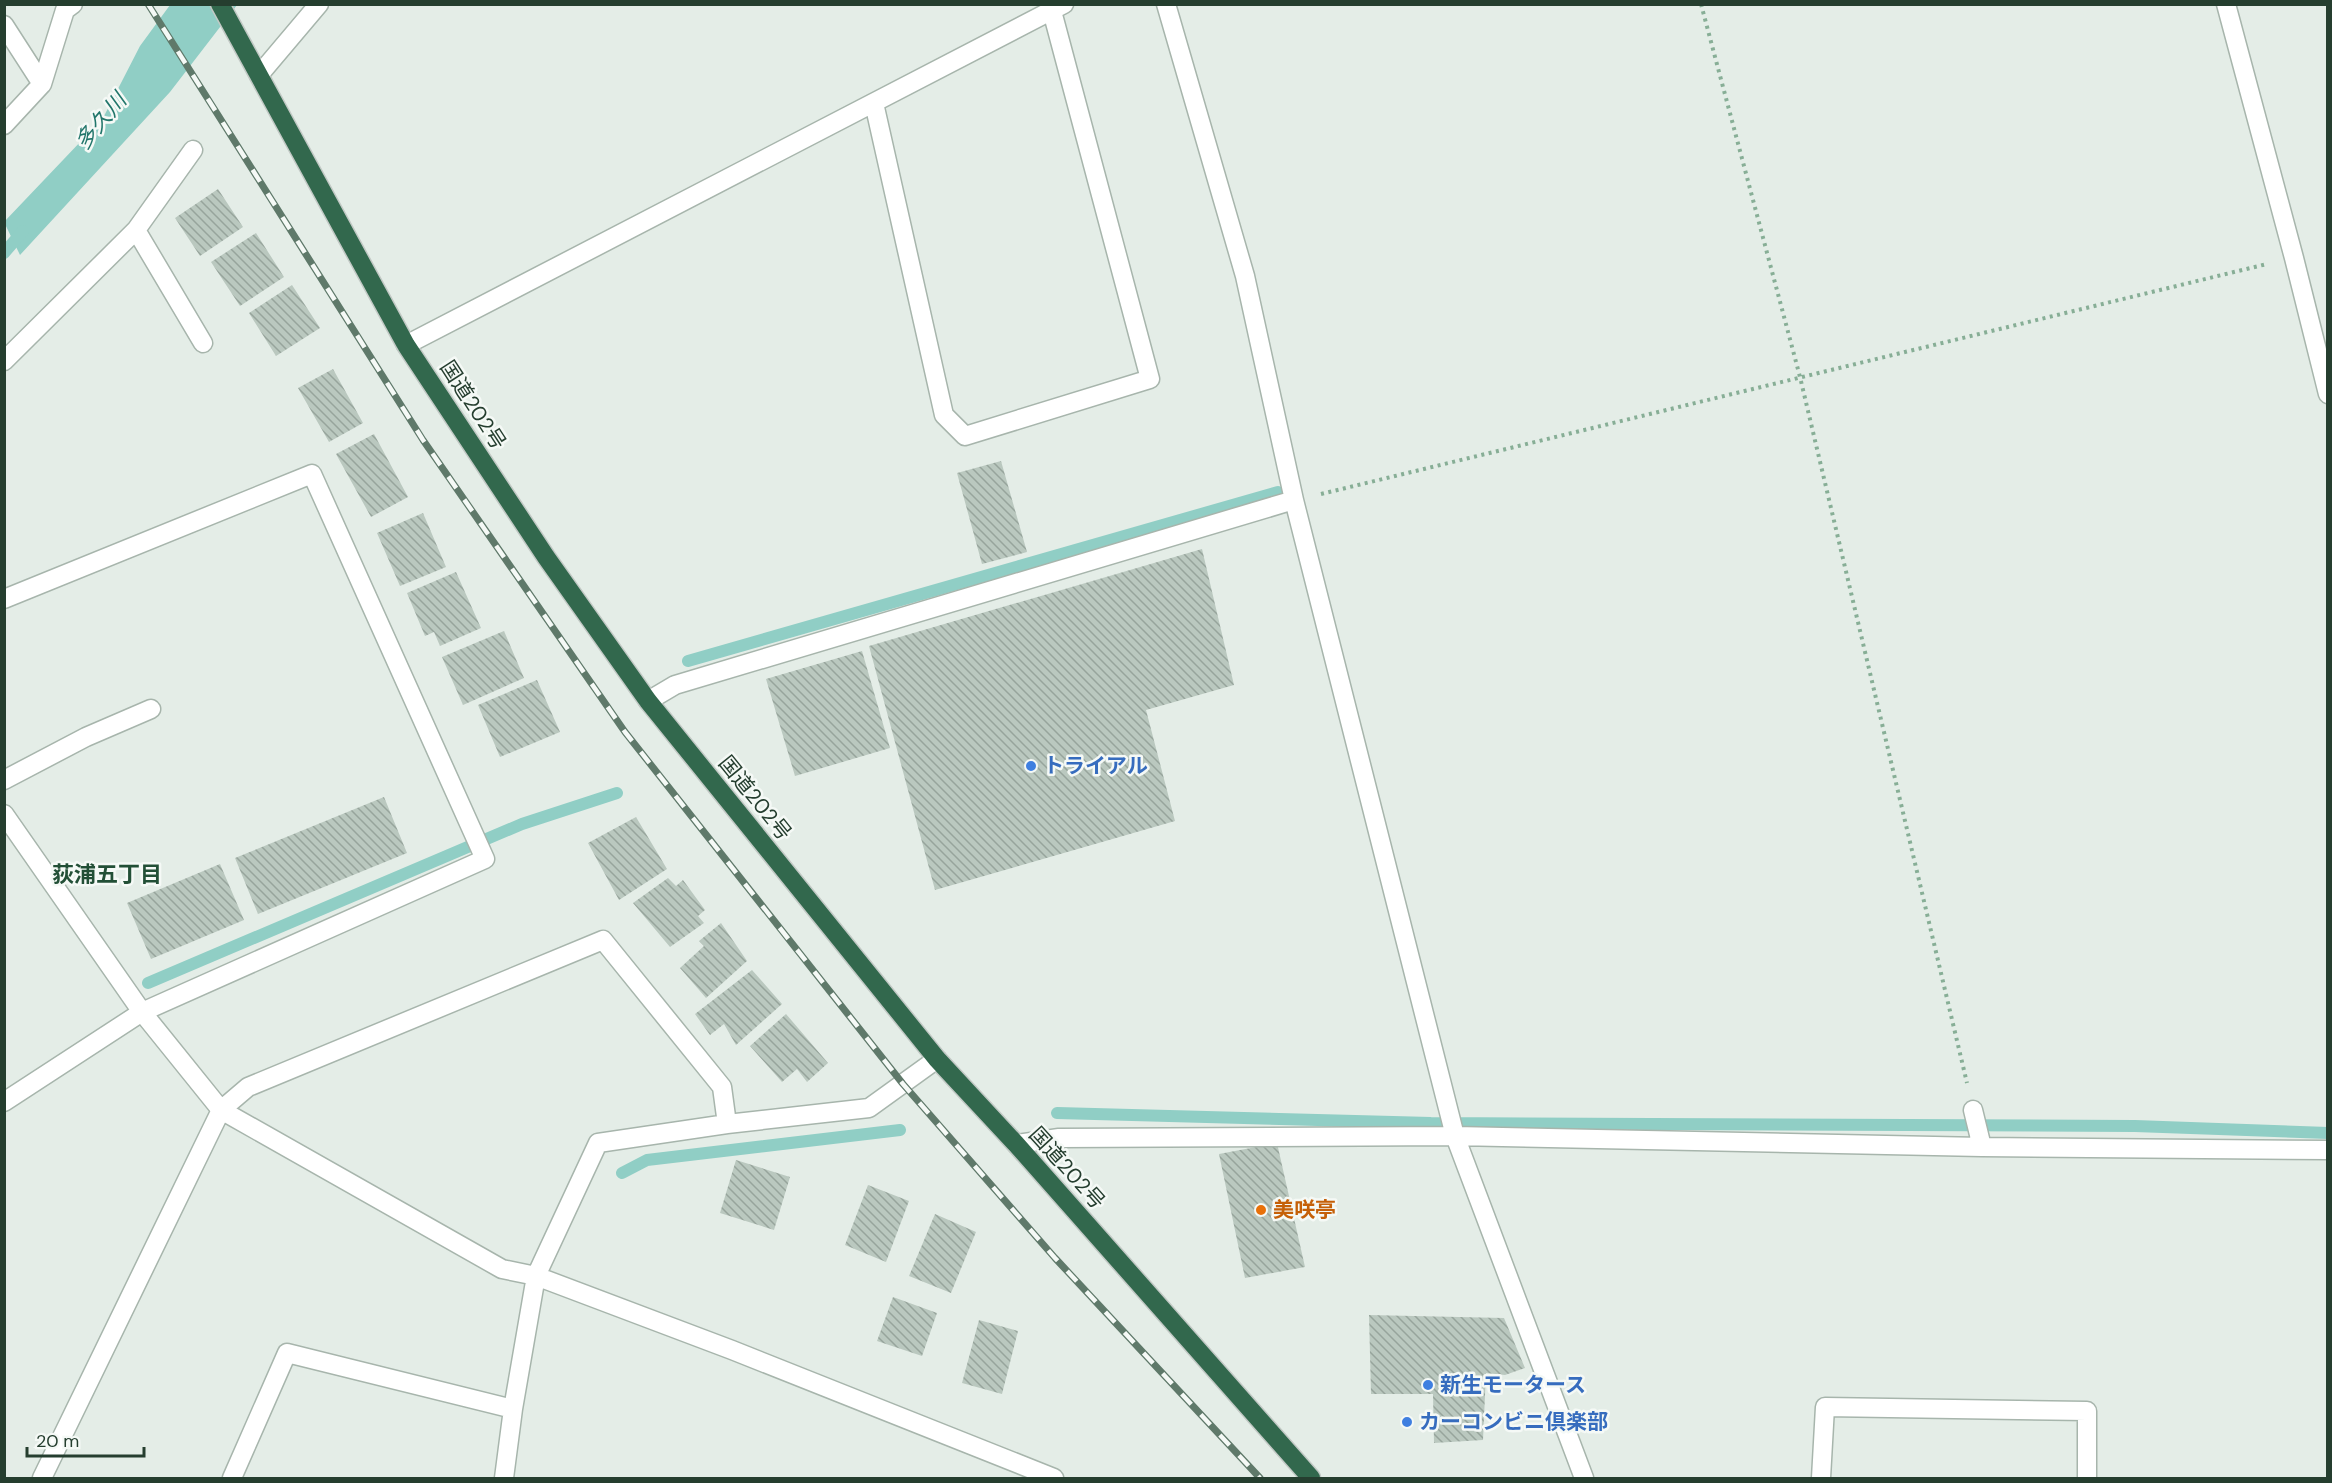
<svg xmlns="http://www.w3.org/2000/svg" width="2332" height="1483" font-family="'DM Sans','Noto Sans JP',sans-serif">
  <defs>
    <pattern id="building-back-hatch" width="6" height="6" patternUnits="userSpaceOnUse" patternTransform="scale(1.5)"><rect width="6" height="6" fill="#bac8bf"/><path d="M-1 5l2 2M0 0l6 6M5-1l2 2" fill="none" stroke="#97a49c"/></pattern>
  </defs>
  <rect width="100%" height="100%" fill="#e4ede7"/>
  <path fill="#90cec5" d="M170 5H237L170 92 20 255 4 222 103 118 140 46Z"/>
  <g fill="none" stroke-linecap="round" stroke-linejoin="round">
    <path stroke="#90cec5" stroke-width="12" d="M4 253 23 231
      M688 661 1278 492
      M148 983 522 824 617 793
      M1057 1113 1431 1123 2135 1126 2328 1133
      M622 1173 647 1160 900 1130"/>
  </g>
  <path fill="url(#building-back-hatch)" d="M218 189 243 227 200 256 175 218Z
    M256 233 284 277 240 306 211 262Z
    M292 285 320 328 276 356 249 313Z
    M333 369 363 423 329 442 298 388Z
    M374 434 408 497 371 517 336 454Z
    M1001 461 1027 552 982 564 957 473Z
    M423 513 446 567 400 586 377 533Z
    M1202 549 1234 685 1146 710 1175 821 935 890 869 646Z
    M456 572 481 628 440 646 434 632 425 636 407 593Z
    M504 631 524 678 463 705 442 657Z
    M862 651 890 748 795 776 766 679Z
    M537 680 560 732 500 757 478 705Z
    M384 797 407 853 258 914 235 858Z
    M636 817 667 869 619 900 588 843Z
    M220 864 244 920 151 959 127 903Z
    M668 878 676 886 683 880 705 910 698 916 704 923 670 947 633 903Z
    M721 923 747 961 706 998 680 968 704 946 699 941Z
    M752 970 782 1004 736 1045 724 1024 710 1035 695 1014Z
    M786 1014 828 1063 807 1082 797 1069 782 1082 750 1046Z
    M1277 1143 1305 1267 1245 1278 1219 1154Z
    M736 1160 790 1177 774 1230 720 1213Z
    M868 1185 909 1201 886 1262 845 1245Z
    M935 1214 976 1232 951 1293 909 1276Z
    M893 1297 937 1313 922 1356 877 1341Z
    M1369 1315 1504 1318 1525 1368 1505 1375 1486 1373 1483 1440 1434 1443 1433 1394H1371Z
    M979 1320 1018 1331 1002 1394 962 1383Z"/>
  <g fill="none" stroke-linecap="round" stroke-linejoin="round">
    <g stroke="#a7b5ac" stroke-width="21">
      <path id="minor" d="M1166 4 1245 276 1294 500
        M2226 4 2294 258 2328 394
        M4 25 42 84 4 125
        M259 75 319 4
        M42 84 65 10 73 4
        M874 103 944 415 965 436 1150 379 1052 11
        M136 230 203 343
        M406 345 1064 4
        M4 361 136 230 193 150
        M4 599 312 474 485 859 142 1012 4 1102
        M648 701 675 685 1294 500 1455 1136 1584 1478
        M4 780 86 737 151 709
        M4 814 142 1012 221 1110 502 1269 536 1276 732 1350 1054 1478
        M1973 1110 1982 1147
        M1016 1144 1059 1138 1455 1136 1982 1147 2328 1150
        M42 1478 221 1110 248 1087 603 940 722 1087 727 1124
        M232 1478 287 1353 513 1409
        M504 1478 513 1409 536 1276 598 1143 727 1124 869 1108 937 1059
        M1821 1478 1825 1407 2087 1411V1478"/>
    </g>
    <g stroke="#c2c9c5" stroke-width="21">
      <path id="highway" d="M220 4 406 345 546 557 648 701 937 1059 1016 1144 1311 1478"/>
    </g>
    <path stroke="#87ae96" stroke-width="4" stroke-dasharray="3 4.5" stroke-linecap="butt" d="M1701 4 1800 377 1967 1083
      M1321 494 2267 264"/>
    <use href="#minor" stroke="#fff" stroke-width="18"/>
    <use href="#highway" stroke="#32684d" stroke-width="18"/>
    <g stroke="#5f796a" stroke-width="7">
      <path id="rail" d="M148 4 423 440 625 732 903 1084 1055 1258 1260 1478"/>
    </g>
    <use href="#rail" stroke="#f5f9f6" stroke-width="4.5" stroke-dasharray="14" stroke-linecap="butt"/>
  </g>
  <g fill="#3f7fe0" stroke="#f5f9f6" stroke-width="2">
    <circle cx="1031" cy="766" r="6"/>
    <circle cx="1428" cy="1385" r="6"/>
    <circle cx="1407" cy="1422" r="6"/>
  </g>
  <circle fill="#e8710a" stroke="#f5f9f6" stroke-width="2" cx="1261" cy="1210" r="6"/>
  <g text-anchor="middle" stroke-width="5" stroke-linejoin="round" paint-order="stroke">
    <g font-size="21" fill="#253e2f" stroke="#f5f9f6">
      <text transform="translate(473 405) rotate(57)" y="7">国道202号</text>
      <text transform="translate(755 798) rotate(51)" y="7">国道202号</text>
      <text transform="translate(1067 1168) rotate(48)" y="7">国道202号</text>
    </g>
    <g font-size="21" font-weight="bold" fill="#366cbe" stroke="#f5f9f6" text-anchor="start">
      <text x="1043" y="773">トライアル</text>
      <text x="1440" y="1392">新生モータース</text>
      <text x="1419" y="1429">カーコンビニ倶楽部</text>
    </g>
    <g font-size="21" font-weight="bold" fill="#c56008" stroke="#f5f9f6" text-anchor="start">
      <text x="1273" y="1217">美咲亭</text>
    </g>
    <g font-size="22" font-style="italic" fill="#22766b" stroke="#f5f9f6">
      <text transform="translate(100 121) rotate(-50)" y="8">多久川</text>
    </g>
    <g font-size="22" font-weight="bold" fill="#224f36" stroke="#f5f9f6">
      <text x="107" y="882">荻浦五丁目</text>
    </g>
  </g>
  <rect width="2332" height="1483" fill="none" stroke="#253e2f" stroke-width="12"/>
  <path d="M27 1447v9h117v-9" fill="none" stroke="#253e2f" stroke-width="3"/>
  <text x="36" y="1447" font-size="18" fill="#253e2f" stroke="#f5f9f6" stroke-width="4.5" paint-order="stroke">20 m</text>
</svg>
